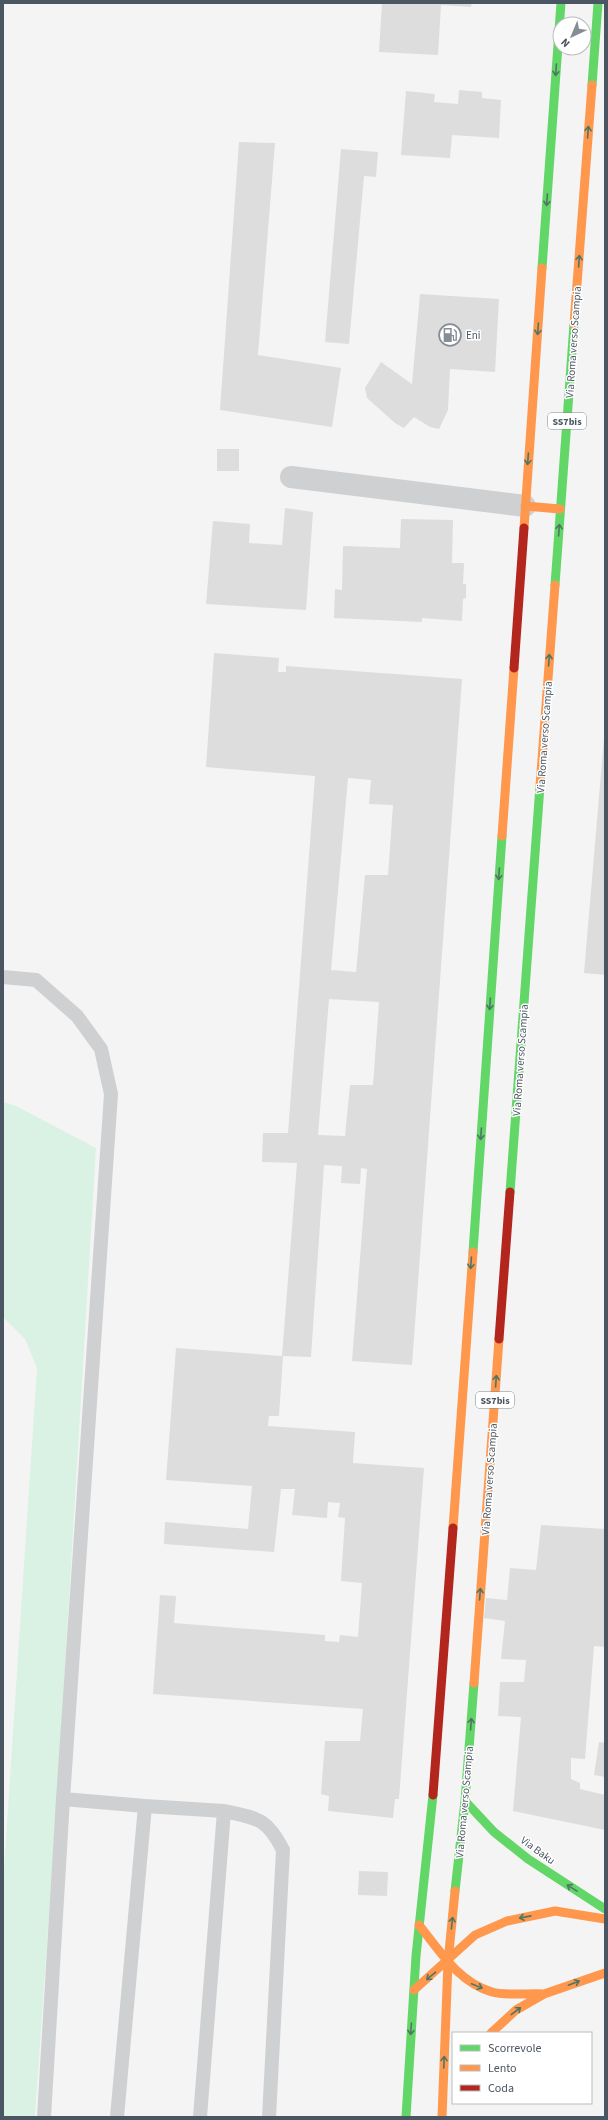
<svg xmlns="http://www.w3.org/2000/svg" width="608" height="2120" font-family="'Source Sans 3',sans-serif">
  <rect width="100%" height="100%" fill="#f4f4f4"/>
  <path fill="#d9f2e3" d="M3 1102 16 1106 96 1148 58 1783 35 2117H3V1885L37 1368 25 1339 3 1317Z"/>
  <path fill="#ddddde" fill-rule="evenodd" d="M382 3H472L471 7 441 5 438 55 379 52Z
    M459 90 482 92V98L501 100 499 138 452 135 450 158 401 155 406 91 435 94 434 102 458 104Z
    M239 142 275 143 258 355 341 368 332 427 220 410Z
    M341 149 378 152 376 177 364 176 349 344 325 342Z
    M420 294 499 299 495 372 450 369 448 410 439 429 430 427 414 417 404 428 395 423 367 398 365 388 381 362 412 384Z
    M217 449H239V471H217Z
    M285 508 313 512 306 610 206 604 213 521 250 524 249 543 282 545Z
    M401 519 453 520 452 563H464L463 584H466V598L463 599 462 621 422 618V622L334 618 335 589 342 590 343 546 400 548Z
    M214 653 279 658 278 672H286V666L462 679 412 1365 352 1361 367 1169 361 1168 360 1184 341 1183 342 1166 324 1165 311 1357 283 1356 279 1416H269L268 1426 355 1432 353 1463 424 1468 399 1799H395L393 1818 328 1811 329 1796 321 1794 325 1741H360L363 1709 153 1694 160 1595 176 1596 174 1623 325 1635V1641L339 1642 340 1635 358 1637 362 1583 341 1581 345 1518 338 1517 340 1503 328 1502 327 1518 292 1515 295 1489H281L274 1552 164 1544 165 1522 248 1529 252 1486 166 1480 176 1348 282 1356 297 1163 262 1162 263 1133H288L315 776 206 767ZM348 778 371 780 369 804 393 805 388 875H365L356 972 331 970ZM329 999 379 1002 373 1085H350L345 1136 318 1135Z
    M604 738H605V975L584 973Z
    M541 1525 605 1529V1647L594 1646 585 1759 571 1758V1779L580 1783V1789L605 1795V1830L513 1811 521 1717 498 1716 500 1682H524L526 1660 501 1659 505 1621 484 1618 486 1598 507 1600 510 1568 536 1570Z
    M599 1742 605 1743V1777L594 1775Z
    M359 1871 388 1872 387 1896 358 1895Z"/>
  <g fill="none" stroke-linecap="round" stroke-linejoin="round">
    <path stroke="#ced0d2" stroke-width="14" d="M3 977 36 980 77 1016 101 1049 111 1094 63 1799 44 2117
      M63 1799 145 1806 117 2117
      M145 1806 224 1811 200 2117
      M224 1811C257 1818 267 1818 283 1850L269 2117"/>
    <path stroke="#ced0d2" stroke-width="22" d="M291 477 525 506"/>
    <path stroke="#63d668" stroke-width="9" d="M592 85 598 3
      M542 268 561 3
      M555 585 574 324
      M510 1192 540 786
      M473 1252 502 836
      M465 1801 494 1832 528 1859 605 1909
      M455 1891 465 1801 474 1683
      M406 2117 416 1956 433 1795"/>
    <path stroke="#ff974d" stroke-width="9" d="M574 324 592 85
      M525 506 560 509
      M524 528 542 268
      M540 786 555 585
      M502 836 514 668
      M453 1528 473 1252
      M474 1683 499 1339
      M419 1925C440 1951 458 1982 492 1992 506 1996 529 1993 544 1994
      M414 1990 475 1935 507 1921 555 1911 605 1919
      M491 2033 516 2010 544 1994 605 1973
      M442 2117 448 1962 455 1891"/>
    <path stroke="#b3261e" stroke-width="9" d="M514 668 524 528
      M499 1339 510 1192
      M433 1795 453 1528"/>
  </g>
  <defs><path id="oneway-shaft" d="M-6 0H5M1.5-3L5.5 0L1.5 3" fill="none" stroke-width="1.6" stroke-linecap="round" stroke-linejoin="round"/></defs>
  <g stroke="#507663">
    <use href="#oneway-shaft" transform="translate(556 70) rotate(94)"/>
    <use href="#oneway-shaft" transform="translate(588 132) rotate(-86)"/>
    <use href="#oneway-shaft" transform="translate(547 200) rotate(94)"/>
    <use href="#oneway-shaft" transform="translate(579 261) rotate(-86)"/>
    <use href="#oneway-shaft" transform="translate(538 329) rotate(94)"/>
    <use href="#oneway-shaft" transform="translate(528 459) rotate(94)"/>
    <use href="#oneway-shaft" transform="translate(559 530) rotate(-86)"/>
    <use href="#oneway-shaft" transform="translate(549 660) rotate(-86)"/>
    <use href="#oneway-shaft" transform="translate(499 874) rotate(94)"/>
    <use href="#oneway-shaft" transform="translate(490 1004) rotate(94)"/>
    <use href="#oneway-shaft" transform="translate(481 1134) rotate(94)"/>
    <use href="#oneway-shaft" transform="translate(471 1263) rotate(94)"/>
    <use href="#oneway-shaft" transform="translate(496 1381) rotate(-86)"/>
    <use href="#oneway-shaft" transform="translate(480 1594) rotate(-86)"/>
    <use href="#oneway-shaft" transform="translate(471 1724) rotate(-86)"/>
    <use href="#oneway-shaft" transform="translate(572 1888) rotate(-148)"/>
    <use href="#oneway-shaft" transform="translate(525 1917) rotate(169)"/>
    <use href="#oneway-shaft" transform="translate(452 1923) rotate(-84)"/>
    <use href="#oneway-shaft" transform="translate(431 1976) rotate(140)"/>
    <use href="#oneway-shaft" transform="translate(574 1983) rotate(-21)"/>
    <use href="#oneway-shaft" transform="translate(477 1986) rotate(22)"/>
    <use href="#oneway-shaft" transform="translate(516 2011) rotate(-37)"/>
    <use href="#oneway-shaft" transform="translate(411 2029) rotate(94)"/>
    <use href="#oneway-shaft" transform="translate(444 2062) rotate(-88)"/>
  </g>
  <defs>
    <g id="fuel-ring" transform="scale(1.15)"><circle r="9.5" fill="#fff" stroke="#868d94" stroke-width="1.5"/><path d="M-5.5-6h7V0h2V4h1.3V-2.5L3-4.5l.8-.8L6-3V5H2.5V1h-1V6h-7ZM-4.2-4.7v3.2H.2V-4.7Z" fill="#868d94"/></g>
  </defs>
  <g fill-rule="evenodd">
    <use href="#fuel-ring" x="450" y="335"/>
  </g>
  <g text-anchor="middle" stroke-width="3" stroke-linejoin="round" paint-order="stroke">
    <g fill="#fff" stroke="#808990" stroke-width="1">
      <rect x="548" y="413" width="38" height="16" rx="3"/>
      <rect x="476" y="1392" width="38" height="16" rx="3"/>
    </g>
    <g font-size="10" font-weight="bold" fill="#4a5661">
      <text x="567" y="425">SS7bis</text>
      <text x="495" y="1404">SS7bis</text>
    </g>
    <g font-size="11" fill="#4a5661" stroke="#fff" text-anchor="start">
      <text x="466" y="339">Eni</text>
    </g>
    <g font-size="11" fill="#4a5661" stroke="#fff">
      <text transform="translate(573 342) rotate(-86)" y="4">Via Roma verso Scampia</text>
      <text transform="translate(544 737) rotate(-86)" y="4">Via Roma verso Scampia</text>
      <text transform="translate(520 1060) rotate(-86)" y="4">Via Roma verso Scampia</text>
      <text transform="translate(489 1479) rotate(-86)" y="4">Via Roma verso Scampia</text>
      <text transform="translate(464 1802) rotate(-85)" y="4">Via Roma verso Scampia</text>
      <text transform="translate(538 1850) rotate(36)" y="4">Via Baku</text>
    </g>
  </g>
  <rect width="608" height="2120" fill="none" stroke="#4a5661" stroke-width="8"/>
  <rect x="452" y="2032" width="140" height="72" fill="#ffffff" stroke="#b7bbc0"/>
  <rect x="460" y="2045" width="20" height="6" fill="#63d668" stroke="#b7bbc0"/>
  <text x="488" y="2052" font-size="12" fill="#4a5661">Scorrevole</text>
  <rect x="460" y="2065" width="20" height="6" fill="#ff974d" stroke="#b7bbc0"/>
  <text x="488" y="2072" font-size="12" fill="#4a5661">Lento</text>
  <rect x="460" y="2085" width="20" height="6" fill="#b3261e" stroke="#b7bbc0"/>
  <text x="488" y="2092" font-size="12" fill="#4a5661">Coda</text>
  <g transform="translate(572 36) rotate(224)"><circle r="19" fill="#ffffff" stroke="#b7bbc0"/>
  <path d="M0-3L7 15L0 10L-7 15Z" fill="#868d94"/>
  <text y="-6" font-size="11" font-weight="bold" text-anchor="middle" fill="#4a5661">N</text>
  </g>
</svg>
